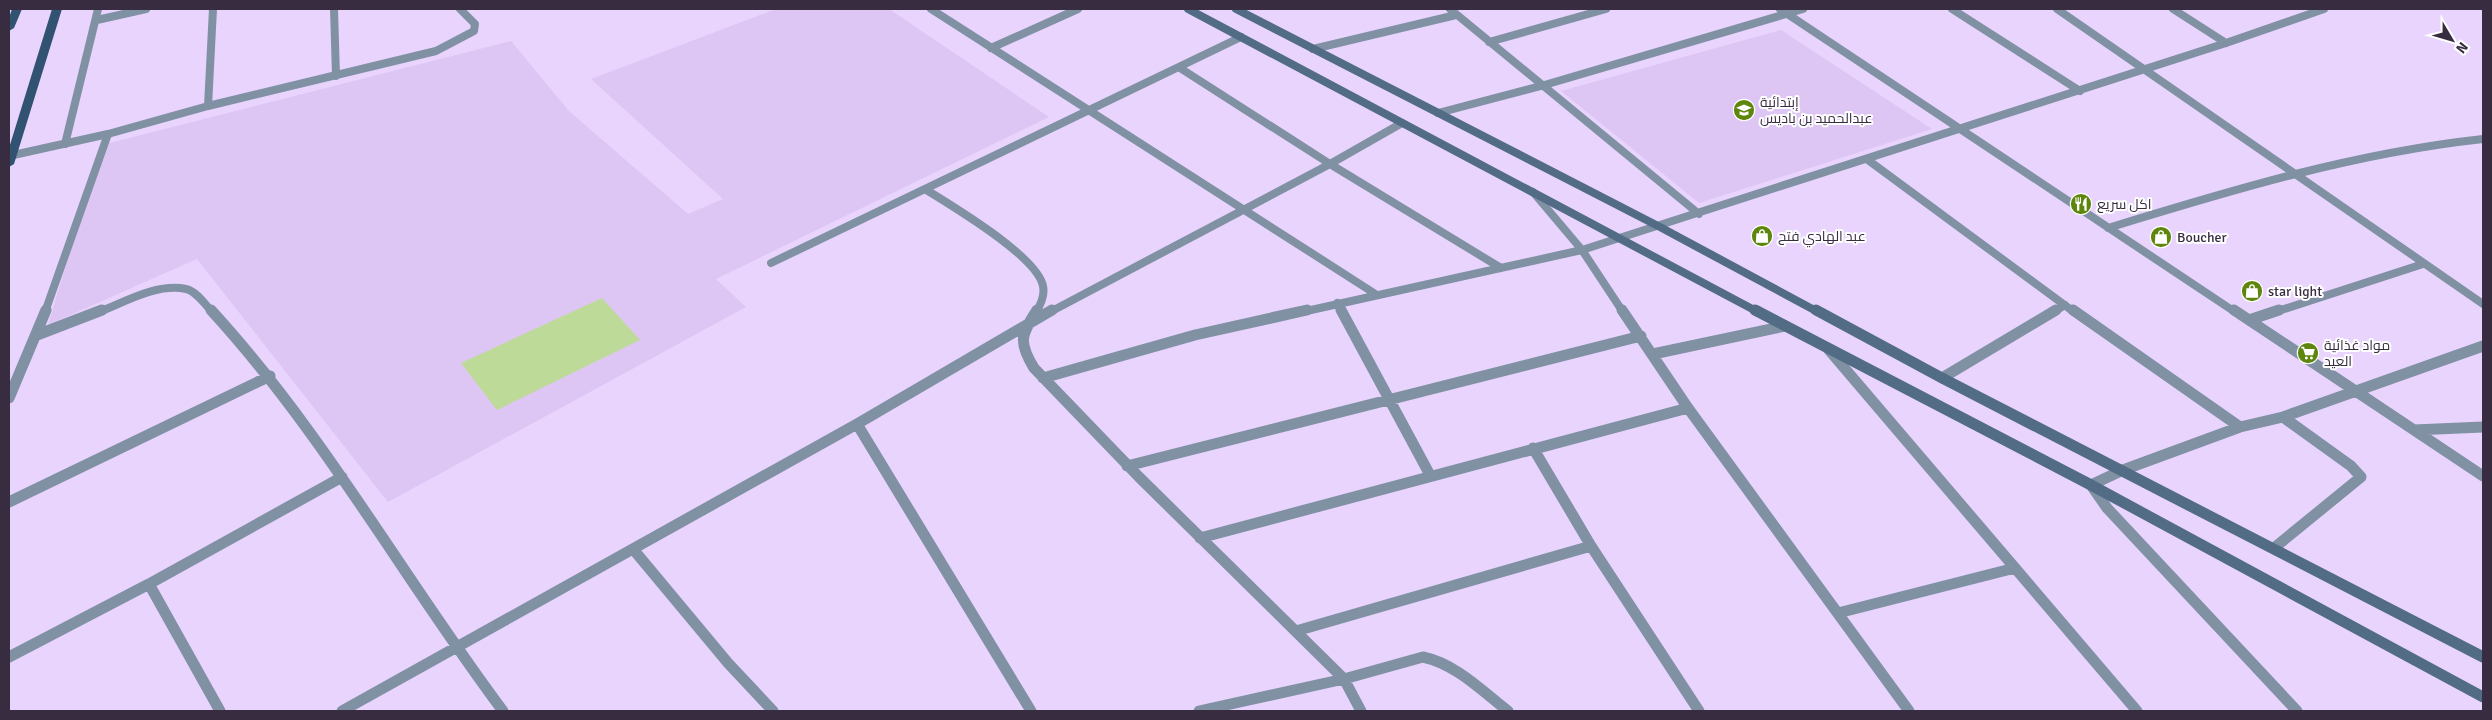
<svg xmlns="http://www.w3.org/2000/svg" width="2492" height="720" font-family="Signika,Cairo,sans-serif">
  <rect width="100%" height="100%" fill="#e9d4fe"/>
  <path fill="#dec6f4" d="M776 9H889L1049 117 716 279 746 307 388 502 197 259 48 325 102 145 511 41 569 111 688 214 723 199 591 79Z
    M1781 30 1932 129 1699 203 1561 91Z"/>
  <path fill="#bdda99" d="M602 298 640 340 497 410 461 363Z"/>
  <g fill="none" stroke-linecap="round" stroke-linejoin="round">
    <path stroke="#7f91a3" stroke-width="8" d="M334 9 336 76
      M931 9 1377 295
      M1450 9 1699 214
      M1780 9 2235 312
      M1952 9 2080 91
      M2057 9 2483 304
      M2173 9 2226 43
      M97 20 146 9
      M1489 42 1606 9
      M991 48 1078 9
      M1313 49 1456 15
      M1180 68 1330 164 1501 268
      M208 106 213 9
      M1438 113 1541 86 1803 9
      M65 144 98 9
      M9 156 108 134 208 106 436 51 474 31 475 24 460 9
      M1868 160 2074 312
      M925 189C952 206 1037 256 1043 286 1045 295 1041 304 1036 312
      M1533 192 1582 250 1623 312
      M2108 228C2232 190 2354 153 2483 139
      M771 263 1241 37
      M1337 303 1342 312
      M45 312 108 134
      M99 312C125 302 157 283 186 289 196 291 205 304 212 312
      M1050 312 1330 164 1402 123
      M1302 312 1582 250 2226 43 2324 9
      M2054 312 2065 305
      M2275 312 2423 264"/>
    <path stroke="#7f91a3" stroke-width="11" d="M211 310C323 432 404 579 503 711
      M1037 310C1021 335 1018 342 1034 368L1139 477 1344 679 1361 711
      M1341 310 1430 475
      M1622 310 1688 408 1909 711
      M2073 310 2240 427
      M2234 310 2483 476
      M2249 320 2279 310
      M37 335 102 310
      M1829 350 2137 711
      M1653 354 1785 326
      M1043 378 1195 335 1307 310
      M1942 378 2056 310
      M9 398 46 310
      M857 424 1031 711
      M2414 430 2483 427
      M1533 448 1591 546 1699 711
      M1127 466 1641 336
      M9 502 270 376
      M1200 538 1688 408
      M2274 548 2361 477 2351 466 2283 417
      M633 549 728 663 773 711
      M149 584 220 711
      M1838 613 2015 568
      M1296 631 1591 546
      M9 657 149 584 342 477
      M342 711 857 424 1052 310
      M1199 711 1344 679 1423 657C1456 664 1482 691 1508 711
      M2297 711 2107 508 2091 485 2123 470 2240 427 2283 417 2483 346"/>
    <path stroke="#526c86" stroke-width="8" d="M1188 9 1758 312
      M1236 9 1660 227 1818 312"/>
    <path stroke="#526c86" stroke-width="11" d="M1755 310 2091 485 2483 697
      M1816 310 1942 378 2483 657"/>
    <path fill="#315270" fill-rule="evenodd" d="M12 9H22L14 28 9 31V18Z
      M52 9H62L14 164 9 167V148Z"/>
  </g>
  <defs>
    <g id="school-disc" transform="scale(1.125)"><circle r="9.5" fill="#5e860d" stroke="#fff"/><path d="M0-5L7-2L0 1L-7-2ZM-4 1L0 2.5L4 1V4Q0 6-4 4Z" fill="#fff"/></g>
    <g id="restaurant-disc" transform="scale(1.125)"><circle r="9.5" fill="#5e860d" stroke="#fff"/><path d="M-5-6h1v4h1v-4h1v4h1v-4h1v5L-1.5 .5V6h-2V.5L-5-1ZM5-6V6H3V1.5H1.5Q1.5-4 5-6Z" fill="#fff"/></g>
    <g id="shop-disc" transform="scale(1.125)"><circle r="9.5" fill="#5e860d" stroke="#fff"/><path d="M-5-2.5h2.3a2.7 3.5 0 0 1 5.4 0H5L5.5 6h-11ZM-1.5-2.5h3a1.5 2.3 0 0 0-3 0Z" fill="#fff"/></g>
    <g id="supermarket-disc" transform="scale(1.125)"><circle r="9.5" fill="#5e860d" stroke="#fff"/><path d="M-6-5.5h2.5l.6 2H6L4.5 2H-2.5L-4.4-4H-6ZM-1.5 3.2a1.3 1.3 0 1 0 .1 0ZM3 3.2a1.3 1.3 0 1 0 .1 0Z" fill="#fff"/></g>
  </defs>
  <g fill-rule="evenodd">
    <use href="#school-disc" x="1744" y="110"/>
    <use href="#restaurant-disc" x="2081" y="204"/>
    <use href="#shop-disc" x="1762" y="236"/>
    <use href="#shop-disc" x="2161" y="237"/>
    <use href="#shop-disc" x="2252" y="291"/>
    <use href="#supermarket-disc" x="2308" y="353"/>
  </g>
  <g text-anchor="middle" stroke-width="4" stroke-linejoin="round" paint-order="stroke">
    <g font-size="14" fill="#372c40" stroke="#fff" text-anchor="start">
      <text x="1760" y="107">إبتدائية<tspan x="1760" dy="16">عبدالحميد بن باديس</tspan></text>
      <text x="2097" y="209">اكل سريع</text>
      <text x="1778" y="241">عبد الهادي فتح</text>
      <text x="2177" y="242">Boucher</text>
      <text x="2268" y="296">star light</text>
      <text x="2324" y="350">مواد غذائية<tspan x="2324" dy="16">العيد</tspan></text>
    </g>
  </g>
  <rect width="2492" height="720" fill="none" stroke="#372c40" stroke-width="20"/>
  <g transform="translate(2452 40) rotate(128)" stroke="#ffffff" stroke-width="4" paint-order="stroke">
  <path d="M0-4L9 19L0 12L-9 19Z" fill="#372c40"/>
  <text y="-8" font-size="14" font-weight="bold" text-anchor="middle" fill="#372c40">N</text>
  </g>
</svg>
